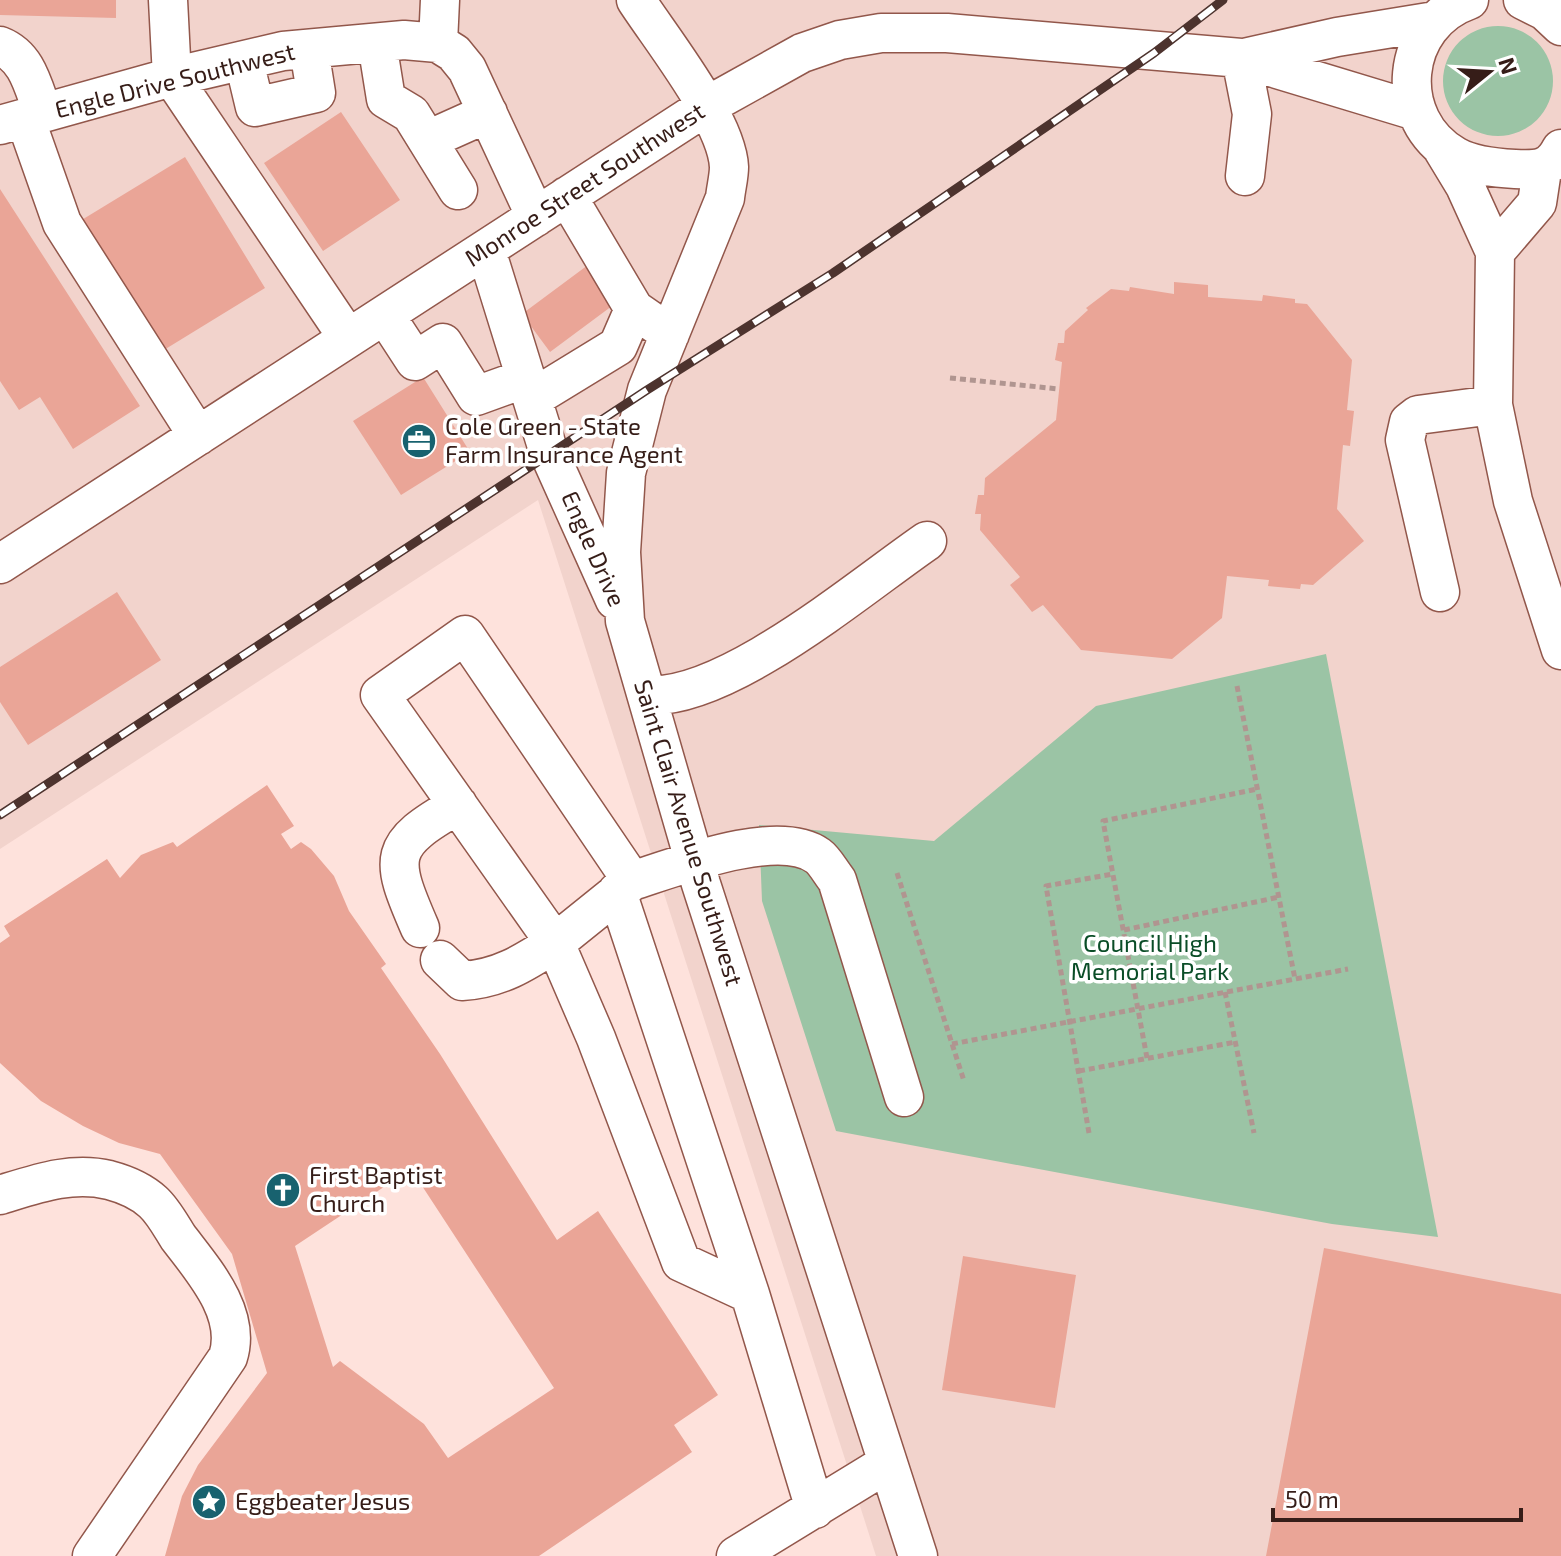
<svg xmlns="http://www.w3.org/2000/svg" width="1561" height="1556" font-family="'Exo 2',sans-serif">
  <rect width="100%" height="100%" fill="#fee2dc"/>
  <path fill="#f2d3cc" d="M0 0H1561V1556H876L538 500 0 849Z"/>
  <path fill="#9bc4a5" d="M1443 81a55 55 0 1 1 110 0a55 55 0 1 1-110 0Z
    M1326 654 1438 1237 1332 1224 836 1131 762 901 759 825 934 841 1096 706Z"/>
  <path fill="#eaa597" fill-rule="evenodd" d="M0 0H116V18L0 15Z
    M341 112 400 200 323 251 264 163Z
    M185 157 265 288 159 353 80 221Z
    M0 189 140 406 73 449 40 397 19 410 0 381Z
    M588 265 616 303 550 352 522 314Z
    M1174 282 1208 285V297L1262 301 1263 295 1295 299V303L1307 304 1352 360 1347 410 1354 411 1350 446 1343 445 1337 509 1364 541 1313 585 1301 584 1300 589 1268 586 1269 580 1227 576 1222 618 1172 659 1081 650 1043 605 1032 612 1010 585 1020 577 980 530 981 514H975L978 495H984L985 478 1056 420 1062 362 1055 360 1058 343H1064L1065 331 1088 310 1086 308 1111 289 1129 291 1130 287 1174 294Z
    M423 377 470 452 401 495 353 421Z
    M117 592 161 660 28 745 0 702V667Z
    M267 785 294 826 281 834 291 849 301 842 311 849 334 876 349 911 386 964 381 968 440 1054 557 1240 598 1211 718 1395 674 1425 692 1452 539 1556H165L182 1496 198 1465 267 1373 232 1254 160 1154 119 1143 83 1126 41 1101 0 1063V943L10 936 4 926 107 859 120 878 141 855 173 842 177 847ZM411 1169 554 1388 448 1458 424 1424 340 1361 333 1367 295 1246Z
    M1324 1248 1561 1294V1556H1266Z
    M963 1256 1076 1275 1055 1408 942 1390Z"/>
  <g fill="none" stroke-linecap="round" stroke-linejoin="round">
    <g stroke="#92574b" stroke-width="41">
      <path id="minor" d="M168 0 172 77 348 338
        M636 0C662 40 727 121 729 167 729 177 726 188 725 198L647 390 626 473 621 552 625 621 701 884 918 1556
        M1469 0C1400 24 1391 119 1455 156 1472 166 1496 168 1515 169 1538 170 1550 170 1561 149
        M1523 0 1545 11 1561 26
        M377 43 386 99 411 114 458 190
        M438 43 440 0
        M0 46C28 57 33 87 43 113
        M1241 58 1252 114 1245 176
        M1244 58 1337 37 1435 21
        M244 61 255 107 316 93 309 49
        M25 118 62 223 198 436
        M0 125 172 77 283 51 404 40 438 43 454 53 467 69 536 217
        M430 139 488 113
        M1442 148 1465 186 1495 252 1493 405 1513 501 1561 650
        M567 196 634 309 670 334
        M486 250 549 453 615 600
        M1495 252 1537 203 1542 170
        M385 315 415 361 443 343 476 396 526 378
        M533 398 618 346 634 309
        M0 564 705 107 802 53 840 40 881 33H947L1241 58 1416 111
        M1440 592 1405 440 1409 422 1418 415 1493 405
        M465 635 632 881 555 943 380 695Z
        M647 695C726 701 860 587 927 541
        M632 881C676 867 778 827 818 856 825 861 831 873 837 880L904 1097
        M420 928C389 857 387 845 458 805
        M440 960 462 981C499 979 524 963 555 943L596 1038 681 1262 750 1294 617 892
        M0 1195C36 1184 71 1171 109 1180 124 1184 141 1191 153 1202 163 1211 171 1226 178 1237 203 1270 242 1313 228 1357L92 1556
        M750 1294 815 1509
        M736 1556 888 1463"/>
    </g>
    <path stroke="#b09590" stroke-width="5" stroke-dasharray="6 4" stroke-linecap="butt" d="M950 378 1059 389
      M1237 686 1295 979
      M897 873 964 1081
      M1124 930 1279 897
      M1225 992 1254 1133
      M952 1044 1348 969
      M1147 1058 1103 821 1257 789
      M1079 1071 1236 1042
      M1089 1133 1046 886 1113 874"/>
    <use href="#minor" stroke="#fff" stroke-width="38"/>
    <g stroke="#4d332e" stroke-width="9">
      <path id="rail" d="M0 815 647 390 833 273 1154 53 1223 0"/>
    </g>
    <use href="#rail" stroke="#fff" stroke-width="6" stroke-dasharray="18" stroke-linecap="butt"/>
  </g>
  <defs>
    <g id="office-disc" transform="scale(1.8)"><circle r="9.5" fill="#18626f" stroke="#fff"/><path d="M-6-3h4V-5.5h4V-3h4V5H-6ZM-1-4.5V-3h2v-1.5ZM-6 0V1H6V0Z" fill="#fff"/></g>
    <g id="church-disc" transform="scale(1.8)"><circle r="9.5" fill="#18626f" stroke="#fff"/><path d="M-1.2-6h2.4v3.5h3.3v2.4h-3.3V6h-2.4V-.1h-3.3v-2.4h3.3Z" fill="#fff"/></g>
    <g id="sight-disc" transform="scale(1.8)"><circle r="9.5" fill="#18626f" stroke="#fff"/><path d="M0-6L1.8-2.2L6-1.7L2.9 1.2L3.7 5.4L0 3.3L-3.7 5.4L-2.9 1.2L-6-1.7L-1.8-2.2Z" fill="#fff"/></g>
  </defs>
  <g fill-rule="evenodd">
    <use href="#office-disc" x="419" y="441"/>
    <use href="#church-disc" x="283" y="1190"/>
    <use href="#sight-disc" x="209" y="1502"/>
  </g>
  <g text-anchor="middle" stroke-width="7" stroke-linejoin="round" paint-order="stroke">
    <g font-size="24" fill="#361d18" stroke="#fff">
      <text transform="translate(175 81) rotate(-14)" y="8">Engle Drive Southwest</text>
      <text transform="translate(585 185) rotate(-33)" y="8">Monroe Street Southwest</text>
      <text transform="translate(593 549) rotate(66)" y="8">Engle Drive</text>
      <text transform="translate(688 833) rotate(73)" y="8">Saint Clair Avenue Southwest</text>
    </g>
    <g font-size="24" fill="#361d18" stroke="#fff" text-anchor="start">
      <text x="445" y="435">Cole Green - State<tspan x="445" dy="28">Farm Insurance Agent</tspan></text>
      <text x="309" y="1184">First Baptist<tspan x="309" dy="28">Church</tspan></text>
      <text x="235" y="1510">Eggbeater Jesus</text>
    </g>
    <g font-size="24" fill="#0a4d27" stroke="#fff">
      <text x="1150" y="952">Council High<tspan x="1150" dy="28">Memorial Park</tspan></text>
    </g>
  </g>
  <g transform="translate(1489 72) rotate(72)" stroke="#ffffff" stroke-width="6" paint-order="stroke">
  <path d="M0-6L14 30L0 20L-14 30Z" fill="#361d18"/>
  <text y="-12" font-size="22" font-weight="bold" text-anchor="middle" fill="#361d18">N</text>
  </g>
  <path d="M1273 1508v12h248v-12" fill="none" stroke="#361d18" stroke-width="4"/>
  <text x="1285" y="1508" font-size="24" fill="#361d18" stroke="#ffffff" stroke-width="6" paint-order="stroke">50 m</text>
</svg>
